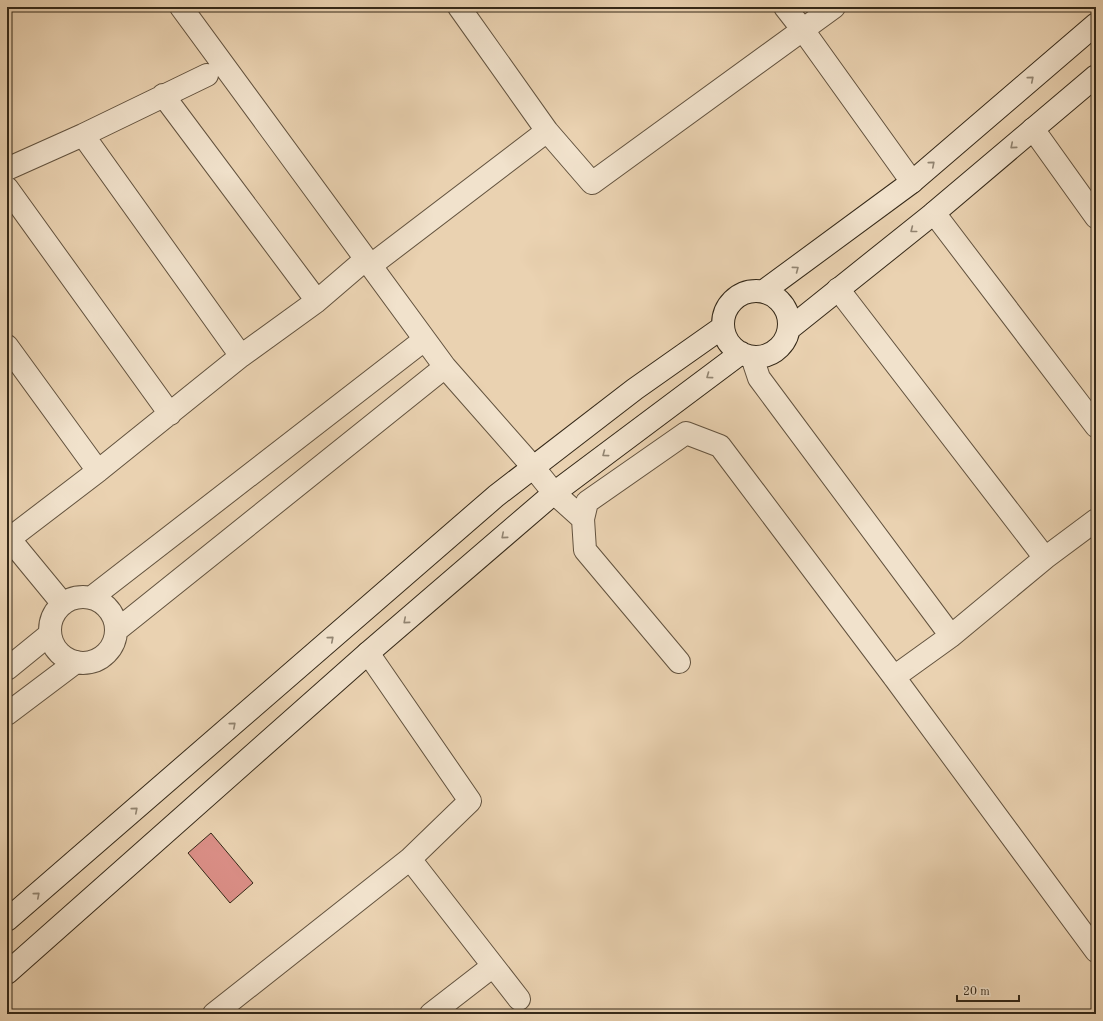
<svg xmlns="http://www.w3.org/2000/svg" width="1103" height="1021" font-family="'Old Standard TT',serif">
  <rect width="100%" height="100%" fill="#ead2b1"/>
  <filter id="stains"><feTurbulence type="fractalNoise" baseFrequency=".005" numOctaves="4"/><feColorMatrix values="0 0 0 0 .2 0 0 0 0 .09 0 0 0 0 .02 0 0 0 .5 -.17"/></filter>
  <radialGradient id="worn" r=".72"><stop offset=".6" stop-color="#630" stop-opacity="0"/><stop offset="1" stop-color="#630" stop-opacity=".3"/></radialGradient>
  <path fill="#db8f87" stroke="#342818" d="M211 833 253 883 230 903 188 853Z"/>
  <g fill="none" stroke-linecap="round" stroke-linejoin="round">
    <g stroke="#62523e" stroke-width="24">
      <path id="street" d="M181 7 445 367 533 467 554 493 583 519
        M459 7 547 131 592 183 834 7
        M785 7 803 30 912 182
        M163 95 317 301
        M1033 129 1096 217
        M83 135 241 356
        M7 169 83 135 207 75
        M7 188 170 414
        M934 213 1096 426
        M370 266 547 131
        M838 289 1045 558
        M7 346 98 471
        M752 357 759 378 951 636
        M7 536 63 604
        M9 539 98 471 241 356 317 301 366 259
        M50 630a33 33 0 1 1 66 0a33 33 0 1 1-66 0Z
        M91 598 424 340
        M117 630 445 367
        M679 662 585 550 583 519 587 502 686 433 720 446 894 677 1096 951
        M7 669 50 634
        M894 677 951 636 1045 558 1096 520
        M7 714 76 662
        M410 859 519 999
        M214 1014 410 859 470 801 368 653
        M431 1014 493 966"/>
    </g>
    <g stroke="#342818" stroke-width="24">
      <path id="secondary" d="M723 324a33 33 0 1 1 66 0a33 33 0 1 1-66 0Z
        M764 291 912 182 1096 24
        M789 329 934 213 1096 76
        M7 920 496 496 635 389 723 327
        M7 973 368 653 554 493 741 353"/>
    </g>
    <use href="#street" stroke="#f1e2cc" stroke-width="22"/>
    <use href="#secondary" stroke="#f1e2cc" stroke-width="22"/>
  </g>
  <defs><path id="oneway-chevron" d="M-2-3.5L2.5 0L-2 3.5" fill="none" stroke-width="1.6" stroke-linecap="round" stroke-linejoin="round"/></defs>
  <g stroke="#928572">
    <use href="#oneway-chevron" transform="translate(1031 79) rotate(-40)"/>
    <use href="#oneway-chevron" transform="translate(1013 146) rotate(140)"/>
    <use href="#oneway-chevron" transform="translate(932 164) rotate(-41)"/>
    <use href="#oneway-chevron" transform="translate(913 230) rotate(142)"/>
    <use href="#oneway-chevron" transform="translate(796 269) rotate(-37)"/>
    <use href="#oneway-chevron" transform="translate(709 376) rotate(144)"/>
    <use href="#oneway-chevron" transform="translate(605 454) rotate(143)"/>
    <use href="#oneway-chevron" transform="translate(504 536) rotate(139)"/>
    <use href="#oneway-chevron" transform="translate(406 621) rotate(139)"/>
    <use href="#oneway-chevron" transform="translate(331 639) rotate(-41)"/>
    <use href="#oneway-chevron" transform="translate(233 725) rotate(-41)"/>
    <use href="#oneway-chevron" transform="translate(135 810) rotate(-41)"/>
    <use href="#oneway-chevron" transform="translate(37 895) rotate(-41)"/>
  </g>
  <rect width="1103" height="1021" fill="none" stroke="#ead2b1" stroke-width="24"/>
  <rect x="8" y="8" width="1087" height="1005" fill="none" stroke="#342818" stroke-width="2"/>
  <rect x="12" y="12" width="1079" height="997" fill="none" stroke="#342818"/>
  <path d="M957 995v6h62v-6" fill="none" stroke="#342818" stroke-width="2"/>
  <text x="963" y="995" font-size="12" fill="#342818" stroke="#f1e2cc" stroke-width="3" paint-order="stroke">20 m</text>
  <rect width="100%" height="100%" filter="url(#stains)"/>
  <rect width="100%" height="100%" fill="url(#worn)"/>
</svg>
